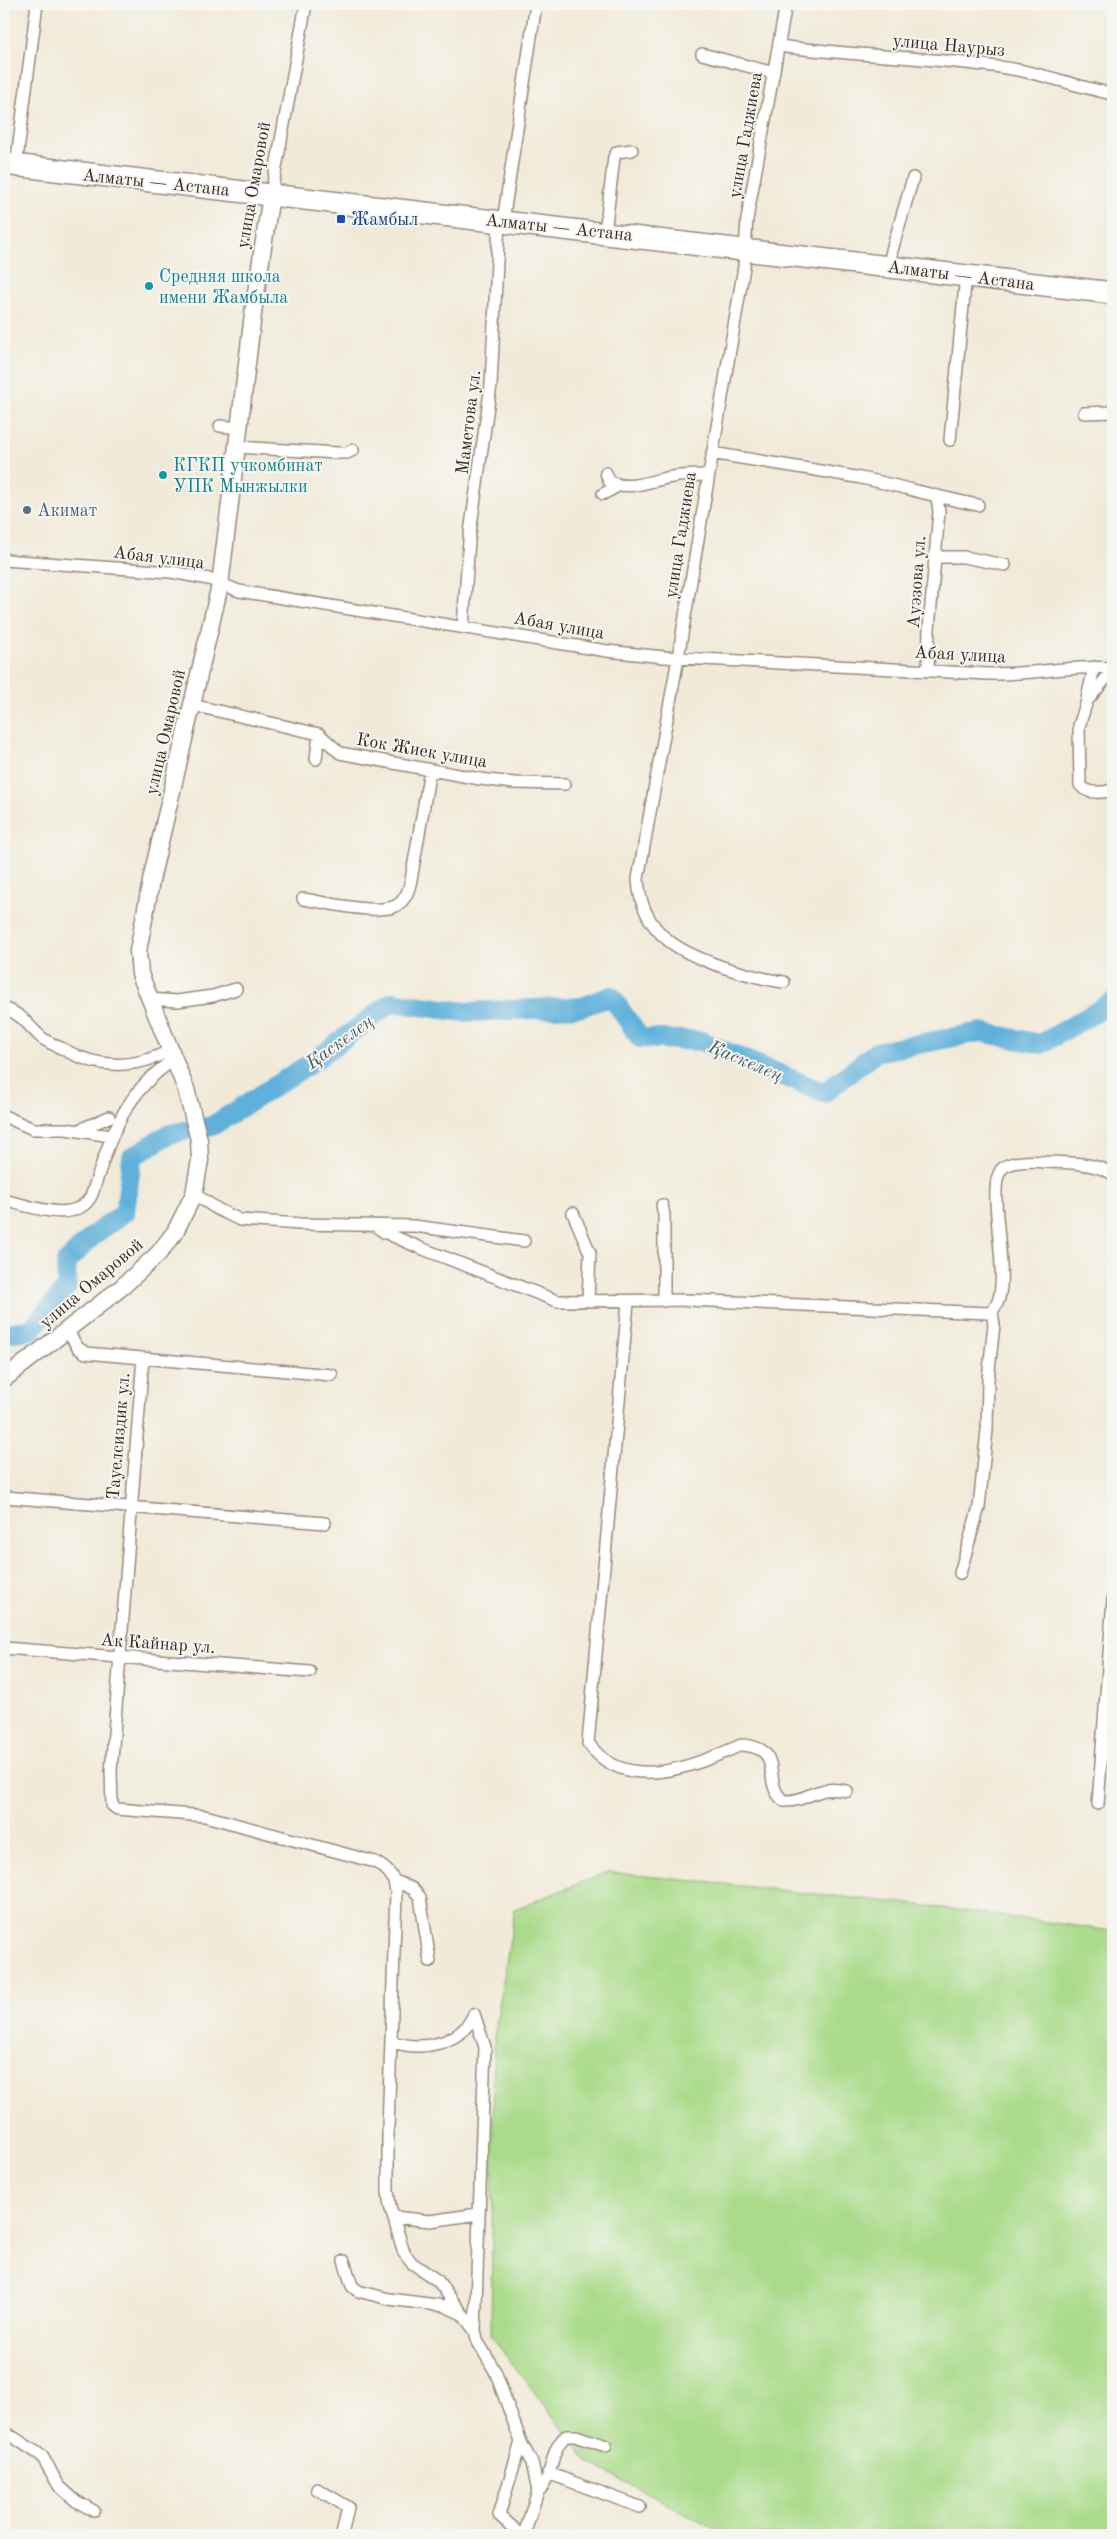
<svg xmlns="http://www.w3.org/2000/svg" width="1117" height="2539" font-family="'Old Standard TT',serif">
  <rect width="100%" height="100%" fill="#f6f6f2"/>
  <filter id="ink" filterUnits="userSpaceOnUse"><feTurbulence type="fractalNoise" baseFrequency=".02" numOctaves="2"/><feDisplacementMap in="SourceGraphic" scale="10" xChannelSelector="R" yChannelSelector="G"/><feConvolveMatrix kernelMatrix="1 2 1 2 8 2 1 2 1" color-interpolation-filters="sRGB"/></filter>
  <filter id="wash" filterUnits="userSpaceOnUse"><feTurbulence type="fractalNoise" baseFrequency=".0096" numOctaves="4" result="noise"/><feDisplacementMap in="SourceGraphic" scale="20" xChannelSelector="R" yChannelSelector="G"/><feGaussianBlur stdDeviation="1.12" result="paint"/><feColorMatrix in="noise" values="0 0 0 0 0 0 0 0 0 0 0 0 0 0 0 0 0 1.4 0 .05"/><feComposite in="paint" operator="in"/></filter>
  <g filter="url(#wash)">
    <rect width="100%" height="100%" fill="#f1ead8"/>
    <path fill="#aadb8a" stroke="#728254" d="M608 1872 920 1905 1113 1931V2535H727L588 2462 491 2336 494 2037 515 1909Z"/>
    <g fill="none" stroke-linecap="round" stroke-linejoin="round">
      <path stroke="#5fb0da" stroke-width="20" d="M202 1128 212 1126 314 1061 392 1002 465 1012 582 1007 611 996 640 1038 701 1041 824 1093 876 1052 981 1032 1041 1044 1113 1002
        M4 1333 31 1330 67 1287 66 1262 95 1234 125 1212 132 1157 169 1134 184 1131"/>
    </g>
  </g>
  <g filter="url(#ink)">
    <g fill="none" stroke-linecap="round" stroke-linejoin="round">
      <g stroke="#968a7b" stroke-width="14">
        <path id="street" d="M779 46C855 56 931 57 1006 68 1043 73 1077 87 1113 94
          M702 54 774 73
          M16 166 37 4
          M271 195 306 4
          M503 221 536 4
          M605 233 614 157 617 152 632 150
          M889 266 892 250 913 178
          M1084 413 1113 412
          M220 426 240 428
          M950 440 966 275
          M237 447 337 453H347L353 450
          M712 453C763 462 815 469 866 479 904 487 940 498 978 505
          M606 473 609 481C629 492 651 480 672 477 684 475 696 475 708 475
          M603 494 620 485
          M934 557H964L1005 565
          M4 560 171 572 209 579 239 591 607 651 664 657 988 674C1030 675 1071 665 1113 668
          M463 627 469 540 491 385 499 221
          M928 670 929 629 939 511 937 498
          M1113 670 1087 701 1079 726 1080 785C1088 795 1102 793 1113 790
          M1087 699 1094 667
          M192 705 319 734 340 753 480 779 514 783 565 784
          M316 759 319 734
          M303 899C325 902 381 917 399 904 407 897 409 889 411 880L430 770
          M784 982C766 980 749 975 732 970 684 955 641 936 638 879L678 658 744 267 747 219 786 4
          M150 999 177 1001 213 996 236 989
          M4 1008C26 1017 26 1024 42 1038 48 1042 56 1046 63 1049 98 1069 136 1070 172 1049
          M4 1116 33 1129H66L111 1136
          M79 1130 109 1117
          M194 1194 219 1210 240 1220 300 1224 414 1226 524 1241
          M4 1200C30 1206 78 1226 92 1194 110 1139 123 1092 175 1059
          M662 1205 664 1215V1301
          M573 1213 590 1253 588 1301
          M375 1226 384 1232 418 1247 557 1301 687 1300 989 1313C1020 1296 980 1183 1004 1167 1015 1160 1034 1161 1046 1162 1068 1163 1093 1162 1113 1174
          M628 1302 588 1743C625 1795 695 1766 741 1745 787 1747 760 1783 784 1801 809 1802 815 1784 847 1791
          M67 1330 78 1348 86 1353 332 1375
          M143 1358 111 1772 112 1805 117 1809 205 1816 375 1862C389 1870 395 1877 396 1893L388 2129V2192L390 2206 404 2253 412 2263 438 2281 475 2331
          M4 1497 325 1523
          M960 1573 979 1507 987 1430 988 1379 994 1325 992 1312
          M4 1648 310 1672
          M1098 1804 1113 1599
          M395 1881 413 1889 420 1897 430 1961
          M474 2014 485 2047 475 2331 478 2342 495 2371 521 2442 532 2463 538 2491 524 2535
          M391 2041C420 2052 461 2045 474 2014
          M394 2217 430 2221 478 2214
          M344 2261 352 2286 358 2291 389 2299 445 2306 460 2313
          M4 2431 42 2456 59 2486 76 2501 94 2511
          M548 2473 640 2507
          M317 2489 348 2507 342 2535
          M538 2491C554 2479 549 2449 566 2436H576L606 2446
          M521 2535 499 2515 521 2442"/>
      </g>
      <g stroke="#968a7b" stroke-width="19">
        <path id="secondary" d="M4 1379 122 1287 158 1254 175 1232 194 1194 200 1160 199 1140 186 1089 140 974 138 951 152 876 220 585 254 306 271 195"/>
      </g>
      <g stroke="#968a7b" stroke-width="24">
        <path id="highway" d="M4 164 1113 293"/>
      </g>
      <use href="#street" stroke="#fff" stroke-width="11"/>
      <use href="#secondary" stroke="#fff" stroke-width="16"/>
      <use href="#highway" stroke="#fff" stroke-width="21"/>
    </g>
  </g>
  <rect fill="#1a4fb4" stroke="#f6f6f2" stroke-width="2" x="336" y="214" width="10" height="10" rx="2.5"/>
  <g fill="#0f9aa8" stroke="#f6f6f2" stroke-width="2">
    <circle cx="149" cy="286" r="5"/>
    <circle cx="163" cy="475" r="5"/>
  </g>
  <circle fill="#5c6f8a" stroke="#f6f6f2" stroke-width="2" cx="27" cy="510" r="5"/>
  <g text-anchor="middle" stroke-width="4" stroke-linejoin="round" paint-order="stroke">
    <g font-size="18" fill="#3b2a1e" stroke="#f6f6f2">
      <text transform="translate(949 45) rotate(5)" y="6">улица Наурыз</text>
      <text transform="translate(745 135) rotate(-80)" y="6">улица Гаджиева</text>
      <text transform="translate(156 182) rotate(6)" y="6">Алматы — Астана</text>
      <text transform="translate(253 185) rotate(-80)" y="6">улица Омаровой</text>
      <text transform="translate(559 227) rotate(6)" y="6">Алматы — Астана</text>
      <text transform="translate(961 275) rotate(7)" y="6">Алматы — Астана</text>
      <text transform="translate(468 422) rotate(-83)" y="6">Маметова ул.</text>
      <text transform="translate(680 535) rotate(-81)" y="6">улица Гаджиева</text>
      <text transform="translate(159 557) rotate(7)" y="6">Абая улица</text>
      <text transform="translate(916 582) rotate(-86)" y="6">Ауэзова ул.</text>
      <text transform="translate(559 625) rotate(10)" y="6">Абая улица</text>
      <text transform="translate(960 654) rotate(3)" y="6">Абая улица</text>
      <text transform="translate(165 732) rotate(-77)" y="6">улица Омаровой</text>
      <text transform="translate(422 750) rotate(10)" y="6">Кок Жиек улица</text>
      <text transform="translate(91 1283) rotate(-40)" y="6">улица Омаровой</text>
      <text transform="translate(118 1436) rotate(-85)" y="6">Тауелсиздик ул.</text>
      <text transform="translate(158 1643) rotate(4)" y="6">Ак Кайнар ул.</text>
    </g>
    <g font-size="18" fill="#164399" stroke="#f6f6f2" text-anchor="start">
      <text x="351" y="225">Жамбыл</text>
    </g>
    <g font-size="18" fill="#0d838f" stroke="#f6f6f2" text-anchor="start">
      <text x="159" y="282">Средняя школа<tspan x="159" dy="21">имени Жамбыла</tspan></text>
      <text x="173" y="471">КГКП учкомбинат<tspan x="173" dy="21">УПК Мынжылки</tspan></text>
    </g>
    <g font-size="18" fill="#4e5e75" stroke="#f6f6f2" text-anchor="start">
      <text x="37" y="516">Акимат</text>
    </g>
    <g font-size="19" font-style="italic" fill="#485960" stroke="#f6f6f2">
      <text transform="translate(339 1041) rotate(-36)" y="7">Қаскелең</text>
      <text transform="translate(746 1060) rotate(23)" y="7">Қаскелең</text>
    </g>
  </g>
  <rect width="1117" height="2539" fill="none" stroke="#f6f6f2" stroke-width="20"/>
</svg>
